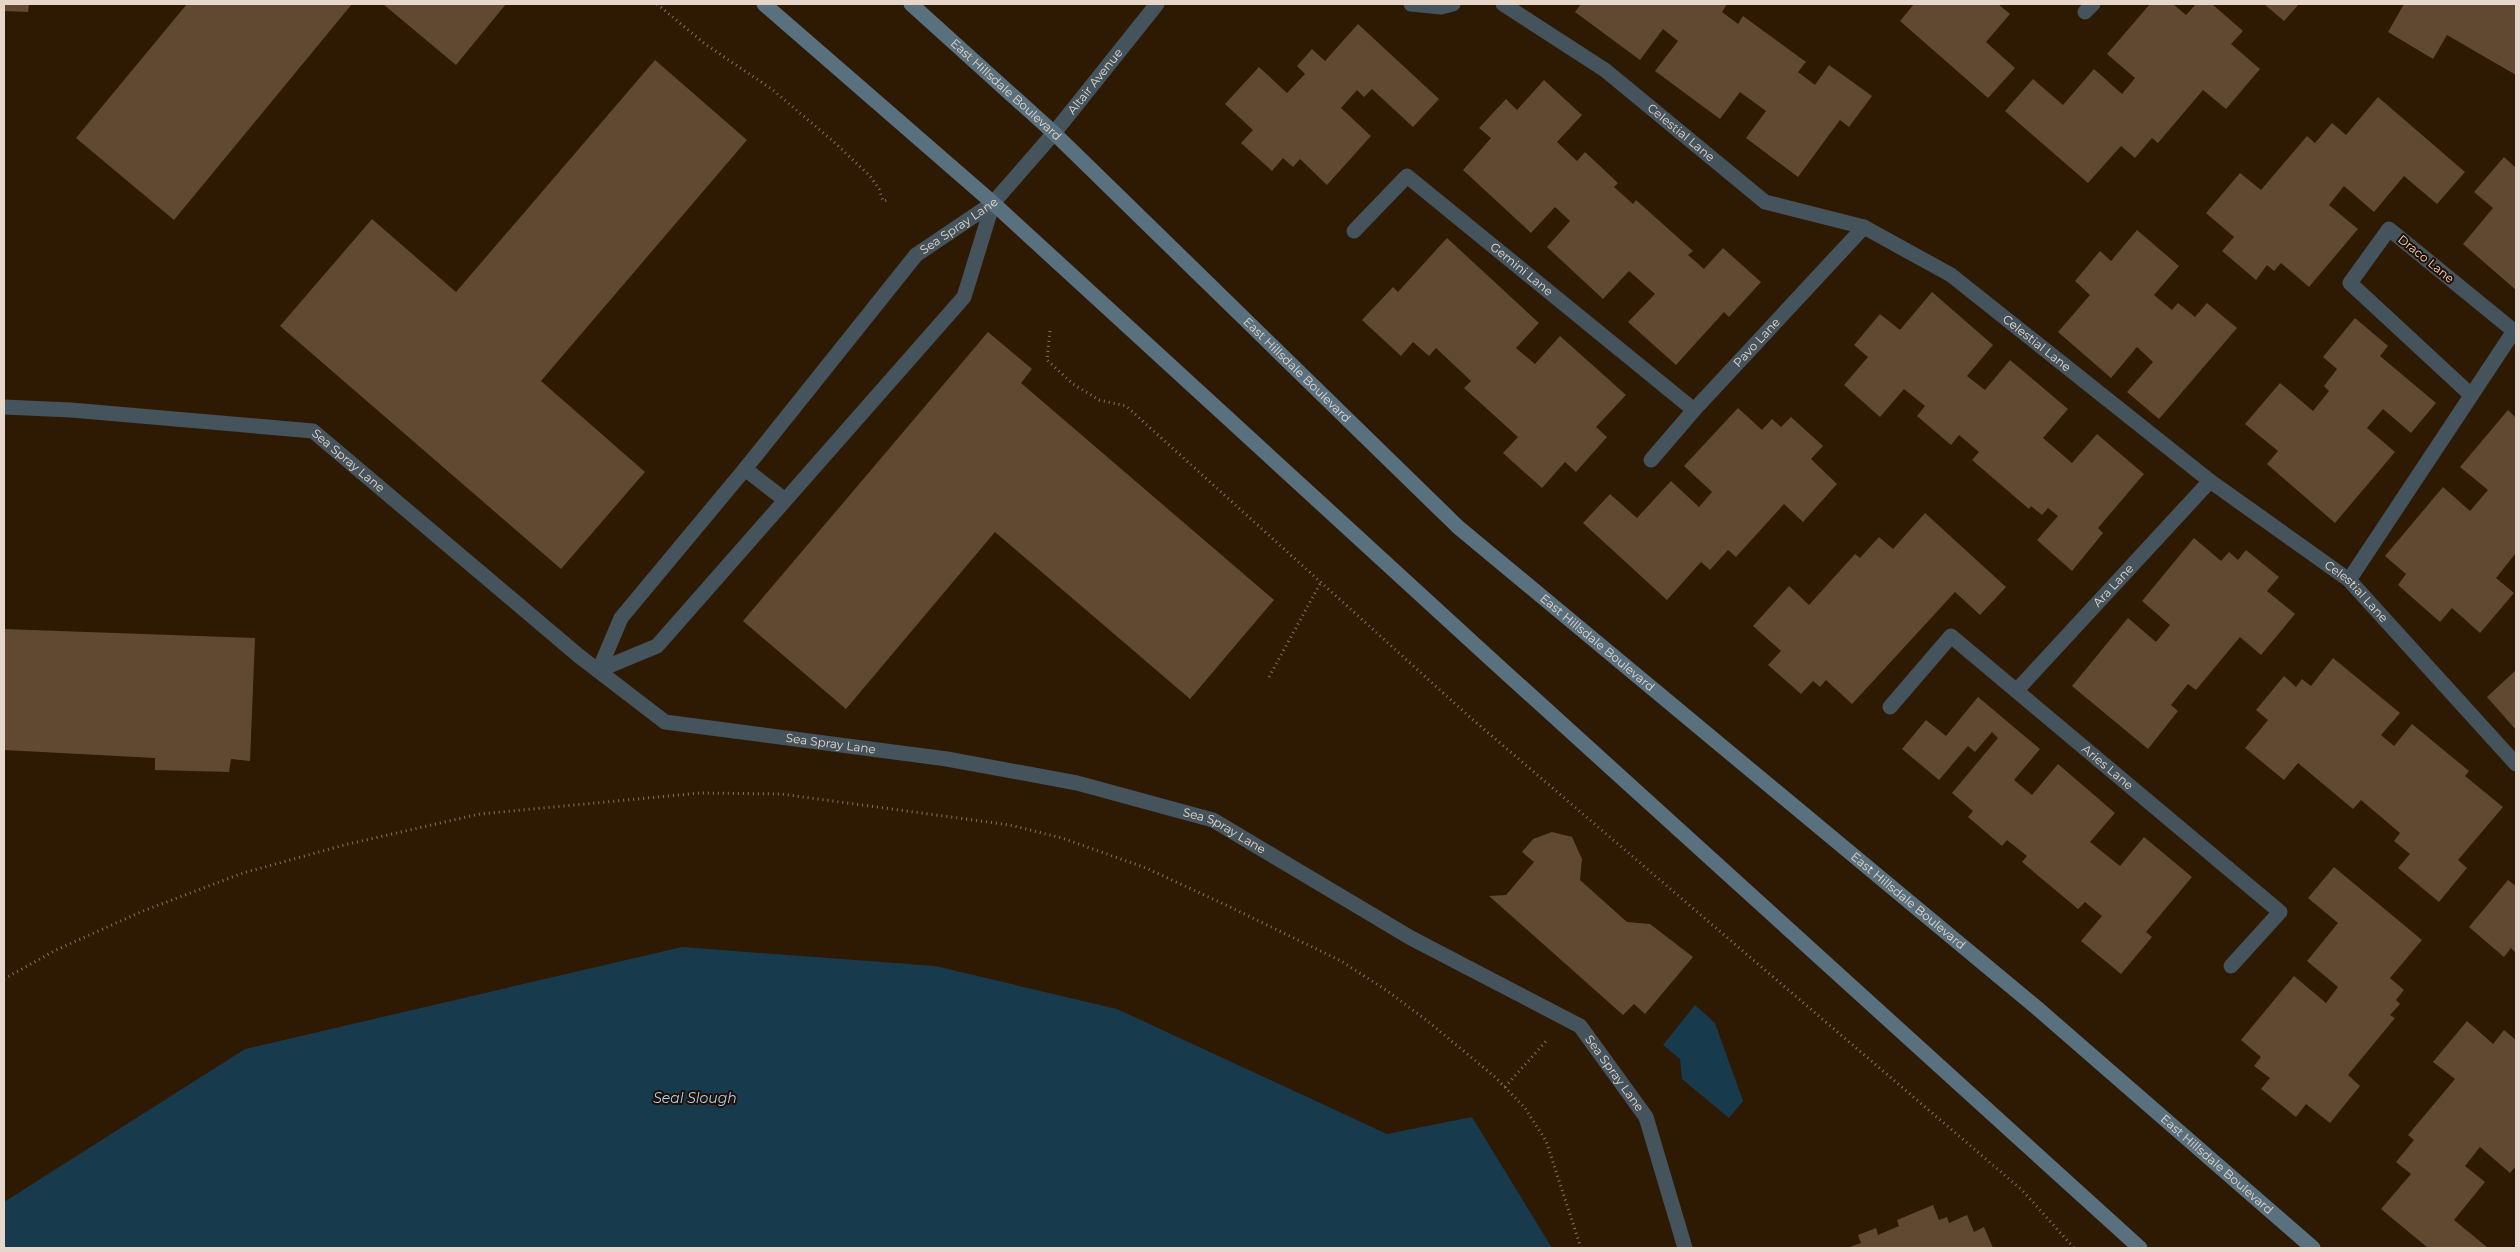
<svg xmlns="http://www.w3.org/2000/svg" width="2520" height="1252" font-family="Montserrat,sans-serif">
  <rect width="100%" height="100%" fill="#2e1903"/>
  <path fill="#183a4d" d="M682 947 935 966 1117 1009 1387 1134 1472 1117 1552 1248H4V1202L245 1049Z
    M1695 1005 1715 1023 1743 1101 1729 1118 1682 1079 1680 1059 1663 1045Z"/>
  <path fill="#614931" d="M4 4H29L28 12 4 11Z
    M187 4H352L174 220 76 138Z
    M383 4H506L456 65Z
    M1581 4H1727L1722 12 1738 24 1743 16 1806 62 1798 72 1815 85 1829 65 1872 96 1849 127 1840 120 1798 177 1746 138 1766 111 1740 92 1720 119 1655 71 1678 41 1663 29 1640 60 1575 12Z
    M1914 4H1998L2010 14 1986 42 2015 68 1988 98 1900 21Z
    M2150 4H2173L2186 15 2196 4H2212L2243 31 2231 44 2260 69 2226 109 2203 90 2158 143 2152 138 2135 158 2121 146 2088 183 2005 111 2033 79 2063 105 2094 69 2122 94 2135 78 2107 54Z
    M2264 4H2299L2284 21Z
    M2404 4 2516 5V75L2447 35 2433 59 2388 32Z
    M1358 24 1439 99 1413 127 1372 89 1364 97 1357 90 1341 108 1371 136 1327 185 1300 159 1293 167 1283 158 1272 171 1241 143 1253 130 1225 104 1259 67 1287 93 1305 74 1297 66 1312 49 1325 61Z
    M655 60 747 140 541 381 645 472 561 569 280 326 372 219 456 292Z
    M1544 80 1582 115 1557 142 1577 161 1585 152 1618 183 1614 187 1633 204 1636 200 1693 251 1688 255 1704 269 1723 248 1761 282 1729 317 1724 312 1676 365 1628 322 1655 294 1629 271 1603 299 1547 247 1570 221 1555 207 1531 233 1463 170 1491 138 1479 128 1506 99 1517 110Z
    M2378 97 2465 172 2437 204 2404 176 2374 212 2344 186 2329 205 2358 229 2309 287 2281 263 2274 271 2267 265 2256 280 2222 251 2234 237 2206 213 2240 173 2261 190 2307 136 2315 143 2332 123 2346 135Z
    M2504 157 2516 168V290L2463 244 2493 208 2474 192Z
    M2137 230 2179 266 2154 295 2172 310 2178 303 2195 317 2207 303 2237 328 2159 419 2127 392 2153 362 2137 347 2111 378 2058 332 2090 295 2075 281 2100 251 2111 261Z
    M1447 238 1539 323 1516 348 1535 364 1560 336 1626 395 1596 427 1607 437 1576 472 1565 462 1542 488 1503 453 1518 437 1464 388 1471 381 1436 348 1429 356 1413 342 1401 356 1362 320 1393 287 1398 292Z
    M1932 292 1993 345 1967 376 1985 390 2010 360 2068 409 2043 438 2072 463 2097 434 2144 474 2098 528 2103 533 2072 571 2037 540 2058 516 2048 508 2042 515 2031 506 2029 509 1972 460 1979 452 1959 435 1951 445 1917 416 1925 406 1904 389 1880 417 1844 385 1868 357 1854 345 1880 314 1900 330Z
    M2355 318 2388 346 2380 356 2436 403 2411 433 2383 409 2367 428 2395 452 2335 523 2267 464 2278 451 2245 424 2280 383 2313 411 2329 391 2324 386 2337 369 2323 357Z
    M988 332 1032 369 1021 383 1274 600 1190 699 995 532 846 709 743 621Z
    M1738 408 1762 430 1772 419 1781 427 1791 417 1823 446 1811 459 1837 484 1803 522 1784 504 1736 557 1728 550 1710 570 1701 562 1667 600 1583 523 1610 494 1637 518 1671 481 1699 507 1712 492 1684 466Z
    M2508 410 2516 418V553L2496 578 2514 593 2480 633 2452 608 2440 622 2398 585 2406 574 2385 556 2443 487 2470 511 2488 490 2460 467Z
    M1925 513 2006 587 1980 615 1955 592 1852 704 1826 680 1820 687 1813 681 1801 694 1768 665 1781 651 1753 626 1789 586 1809 605 1855 554 1860 558 1879 537 1893 549Z
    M2194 538 2221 561 2229 552 2238 560 2246 550 2279 577 2267 591 2295 614 2261 655 2240 637 2196 690 2188 684 2171 705 2178 711 2148 749 2072 686 2128 618 2156 642 2170 625 2142 601Z
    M4 629 255 638 250 761 231 759 229 772 155 770V758L4 750Z
    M2333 658 2400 713 2381 735 2394 746 2412 724 2469 771 2465 776 2503 807 2458 860 2467 868 2439 902 2398 868 2410 854 2394 841 2400 833 2361 800 2353 809 2298 763 2284 780 2245 748 2268 720 2256 710 2284 676 2296 687 2302 679 2311 686Z
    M2516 670V730L2487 697Z
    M1978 697 2040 749 2014 780 2032 795 2058 764 2115 813 2090 842 2120 866 2144 837 2192 877 2146 932 2152 937 2121 974 2081 941 2102 916 2085 902 2078 909 2022 862 2027 856 2007 840 2002 846 1968 817 1973 811 1952 793 1998 738 1992 732 1975 752 1968 746 1939 780 1902 749 1926 720 1946 736Z
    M1552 832 1572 837 1582 859 1580 880 1627 922 1650 924 1693 957 1645 1014 1634 1004 1623 1015 1489 896 1506 895 1534 862 1522 852 1533 839Z
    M2334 867 2422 940 2390 978 2404 990 2396 1000 2400 1004 2390 1015 2395 1018 2348 1075 2360 1086 2330 1123 2306 1104 2296 1117 2261 1089 2270 1078 2254 1066 2261 1057 2241 1040 2294 976 2326 1003 2338 987 2307 961 2338 923 2308 898Z
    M2508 880 2516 886V953L2511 948 2504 957 2469 927Z
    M2467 1021 2493 1044 2504 1030 2516 1040V1166L2510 1173 2480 1147 2465 1166 2485 1182 2454 1220 2488 1248H2428L2381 1209 2411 1174 2396 1162 2414 1140 2408 1135 2455 1079 2433 1062Z
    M1933 1205 1939 1220 1947 1217 1949 1223 1967 1215 1974 1232 1984 1227 1993 1248H1847L1861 1243 1858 1235 1876 1228 1878 1235 1899 1226 1897 1220Z"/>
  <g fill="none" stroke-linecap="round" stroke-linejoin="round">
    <path stroke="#857361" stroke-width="3" stroke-dasharray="1 4" stroke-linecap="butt" d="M657 4 705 44 773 90 835 143 870 176 879 189 883 201 889 200
      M1050 331 1047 360 1073 384 1099 400 1126 406 1472 719 2022 1190 2074 1248
      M1269 677 1321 582
      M4 979 56 950 143 911 243 873 348 844 480 814 700 793 781 794 1010 825 1062 838 1146 868 1228 906 1341 961 1386 990 1425 1019 1495 1077 1525 1108 1546 1141 1581 1248
      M1505 1087 1547 1040"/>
    <path stroke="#44535c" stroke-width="15" d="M745 469 785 500"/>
    <g stroke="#44535c" stroke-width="15">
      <path d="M1411 4 1441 7 1453 4"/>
      <path id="s1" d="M1503 4 1605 70 1765 202 1864 227 1951 275 2210 481 2349 580 2516 764"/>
      <path d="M2085 12 2093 4"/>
      <path id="s2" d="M1354 231 1407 176 1694 410"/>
      <path id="s3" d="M4 407 71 410 313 431 579 656 665 722 947 759 1077 783 1213 820 1411 938 1580 1026 1646 1117 1685 1248"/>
      <path id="s4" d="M1651 460 1694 410 1864 227"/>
      <path d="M2349 580 2514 331 2389 229 2350 283 2471 395"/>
      <path id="s5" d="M599 670 621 618 745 469 916 255 993 203 1054 133 1157 4"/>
      <path d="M599 670 657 646 964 297 993 203"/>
      <path id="s6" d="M2017 690 2210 481"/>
      <path id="s7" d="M1890 707 1951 636 2280 912 2231 966"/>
    </g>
    <g stroke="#59707f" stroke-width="15">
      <path d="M764 4 993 203 1483 652 2140 1248"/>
      <path id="s8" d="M911 4 1054 133 1458 527 2037 1008 2313 1248"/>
    </g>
  </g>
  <g text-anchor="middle" stroke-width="4" stroke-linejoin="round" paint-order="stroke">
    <g font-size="12" fill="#e6d7ca" stroke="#240f00">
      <text dy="4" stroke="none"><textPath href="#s5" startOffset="776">Altair Avenue</textPath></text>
      <text dy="4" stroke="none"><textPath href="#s8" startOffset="128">East Hillsdale Boulevard</textPath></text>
      <text dy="4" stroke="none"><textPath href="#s1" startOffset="220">Celestial Lane</textPath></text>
      <text dy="4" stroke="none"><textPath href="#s5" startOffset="576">Sea Spray Lane</textPath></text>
      <text transform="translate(2426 259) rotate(39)" y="4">Draco Lane</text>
      <text dy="4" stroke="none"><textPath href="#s2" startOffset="224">Gemini Lane</textPath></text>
      <text dy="4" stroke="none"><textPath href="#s4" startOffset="158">Pavo Lane</textPath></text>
      <text dy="4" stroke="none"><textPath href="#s1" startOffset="640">Celestial Lane</textPath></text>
      <text dy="4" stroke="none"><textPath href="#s8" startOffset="532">East Hillsdale Boulevard</textPath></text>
      <text dy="4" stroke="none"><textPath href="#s3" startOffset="356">Sea Spray Lane</textPath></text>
      <text dy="4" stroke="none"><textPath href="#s6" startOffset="142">Ara Lane</textPath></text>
      <text dy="4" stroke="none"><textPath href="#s1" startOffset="1045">Celestial Lane</textPath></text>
      <text dy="4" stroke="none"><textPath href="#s8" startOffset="938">East Hillsdale Boulevard</textPath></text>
      <text dy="4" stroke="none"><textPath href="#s3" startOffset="934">Sea Spray Lane</textPath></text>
      <text dy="4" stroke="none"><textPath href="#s7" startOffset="298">Aries Lane</textPath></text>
      <text dy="4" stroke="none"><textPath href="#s3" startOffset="1339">Sea Spray Lane</textPath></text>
      <text dy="4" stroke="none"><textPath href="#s8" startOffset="1342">East Hillsdale Boulevard</textPath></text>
      <text dy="4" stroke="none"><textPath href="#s3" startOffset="1804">Sea Spray Lane</textPath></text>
      <text dy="4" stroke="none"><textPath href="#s8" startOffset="1748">East Hillsdale Boulevard</textPath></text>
    </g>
    <g font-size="14" font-style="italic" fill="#9ad7fd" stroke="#240f00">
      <text x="695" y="1103">Seal Slough</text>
    </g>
  </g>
  <rect width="2520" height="1252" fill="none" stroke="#e6d7ca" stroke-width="10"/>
</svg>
